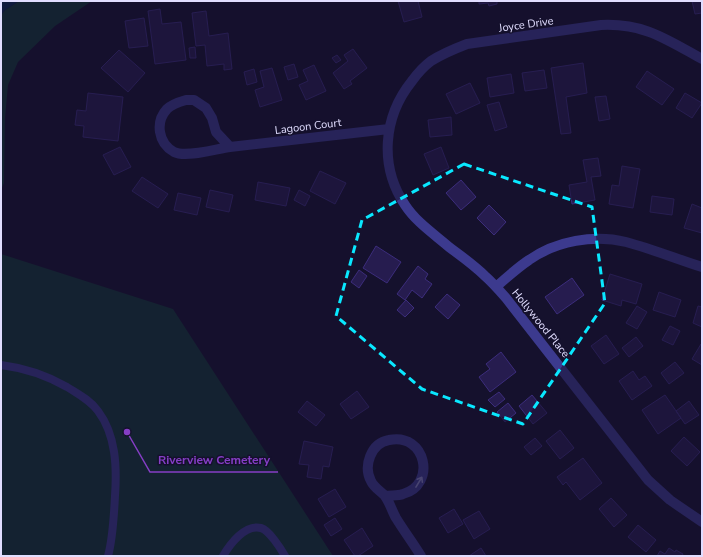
<svg xmlns="http://www.w3.org/2000/svg" width="703" height="557" font-family="'Nunito Sans',sans-serif">
  <rect width="100%" height="100%" fill="#15112d"/>
  <path fill="#133836" d="M19 1H92L55 26 18 62 8 85 5 118 4 183 1 190V15L5 10Z
    M1 254 173 309 333 556H1Z"/>
  <path fill="#0b2652" d="M1 1H19L5 10 1 15Z"/>
  <path fill="#261c4f" stroke="#3c2d7c" d="M398 1H418L422 17 404 22Z
    M479 1H499H497V4L489 6 488 3 479 4Z
    M692 1H702V13L695 14Z
    M160 9 162 24 181 22 186 60 155 64 148 11Z
    M206 11 209 36 228 33 232 69 224 70V64L207 66 205 45 196 46 192 13Z
    M144 18 148 46 129 48 125 21Z
    M195 47 196 58H190L189 48Z
    M353 49 367 68 350 81 352 84 344 89 333 73 348 61 344 55Z
    M119 50 145 73 128 92 101 68Z
    M337 55 341 60 336 63 332 58Z
    M583 63 587 93 566 97 571 133 561 134 551 68Z
    M294 64 298 77 288 80 284 67Z
    M314 65 326 91 306 100 299 85 308 81 303 70Z
    M272 68 282 100 260 107 255 90 264 87 260 71Z
    M254 69 257 82 247 85 244 72Z
    M544 70 547 88 525 91 522 73Z
    M647 71 674 89 662 105 636 87Z
    M511 74 514 93 490 97 487 78Z
    M470 83 480 103 456 114 446 94Z
    M88 93 123 97 118 141 83 137 84 126 75 125 77 110 86 111Z
    M685 93 702 103 692 118 676 108Z
    M606 96 610 119 599 121 595 97Z
    M499 102 507 127 495 131 487 105Z
    M451 117 452 135 430 137 428 120Z
    M120 147 131 167 114 175 103 155Z
    M441 147 449 168 433 175 424 154Z
    M598 158 601 176 591 177 595 200 572 204 569 185 587 182 583 160Z
    M622 166 640 169 633 208 609 204 612 185 619 186Z
    M320 171 346 183 335 204 310 191Z
    M142 177 168 194 158 208 132 191Z
    M461 180 476 197 461 210 446 193Z
    M258 182 290 188 286 206 255 200Z
    M210 190 233 195 229 212 206 207Z
    M299 190 310 196 305 206 294 200Z
    M178 193 201 198 197 215 174 210Z
    M652 196 674 199 672 215 650 212Z
    M692 204 702 208V233L684 228Z
    M489 205 506 222 494 235 477 218Z
    M376 246 401 262 387 283 363 268Z
    M418 266 428 274 425 279 432 284 422 298 412 290 405 300 397 294Z
    M359 270 367 276 359 288 351 282Z
    M610 274 642 284 636 304 622 300 621 306 602 300Z
    M572 278 584 295 557 314 545 297Z
    M659 292 681 300 675 317 653 310Z
    M447 294 460 305 448 319 435 307Z
    M406 300 414 308 405 317 397 310Z
    M637 306 647 312 637 329 626 323Z
    M698 306 702 307V327L693 323Z
    M670 326 680 331 673 345 662 340Z
    M606 335 619 354 604 364 591 346Z
    M636 337 643 346 629 357 622 348Z
    M701 344H702V365L692 359Z
    M501 352 516 372 490 392 479 377 490 369 486 364Z
    M675 362 684 373 669 384 661 373Z
    M633 371 639 380 645 376 652 386 632 400 619 381Z
    M357 391 369 407 351 419 340 404Z
    M499 392 505 399 495 407 488 400Z
    M532 395 547 413 533 424 519 406Z
    M665 395 681 418 658 434 642 410Z
    M307 401 325 415 316 426 298 412Z
    M689 401 699 415 685 424 676 411Z
    M508 403 516 413 505 422 497 412Z
    M560 430 574 448 560 459 546 441Z
    M684 437 700 452 687 466 671 451Z
    M535 438 542 446 531 455 524 447Z
    M304 441 333 447 329 467 323 466 321 479 307 477 309 465 299 464Z
    M583 458 602 483 580 500 566 482 563 485 557 477Z
    M335 489 346 507 329 517 318 499Z
    M611 498 627 515 614 527 599 509Z
    M454 509 463 524 448 533 439 518Z
    M479 511 490 529 474 539 463 520Z
    M335 518 342 529 331 536 324 525Z
    M638 525 656 540 646 552 628 537Z
    M362 528 373 546 358 556H355L344 540Z
    M481 548 486 556H469Z
    M669 548 675 552 676 550 683 554 682 556H657L660 551 665 554Z"/>
  <g fill="none" stroke-linecap="round" stroke-linejoin="round">
    <path stroke="#3c3a8e" stroke-width="8" d="M1 365C25 368 46 375 67 387 78 394 90 400 98 411 116 435 117 467 115 496 114 514 113 538 108 556
      M223 556C230 544 245 524 261 528 269 530 281 549 285 556"/>
    <path stroke="#3c3a8e" stroke-width="10" d="M702 59C666 39 644 23 601 25L467 44C454 49 442 54 431 61 423 67 417 74 412 81 383 117 379 166 405 205 416 222 434 234 449 247 461 256 474 265 485 276 492 282 499 290 506 298L648 480 670 500 702 522
      M186 100H194L206 108 212 118 216 132 230 147C216 149 186 158 174 152 158 143 155 122 167 109 172 104 179 102 186 100Z
      M230 147 389 129
      M496 287C506 278 517 268 529 260 556 241 594 234 626 242 652 249 677 259 702 267
      M385 496C391 495 398 496 403 494 437 485 426 432 389 440 371 443 363 466 371 481 374 488 381 491 385 496 390 503 392 511 396 518 404 531 413 543 421 556"/>
  </g>
  <defs><path id="oneway-shaft" d="M-6 0H5M1.5-3L5.5 0L1.5 3" fill="none" stroke-width="1.6" stroke-linecap="round" stroke-linejoin="round"/></defs>
  <use stroke="#8683c1" href="#oneway-shaft" transform="translate(419 482) rotate(-59)"/>
  <path d="M0 0H703V557H0ZM464 164 592 207 605 303 523 424 422 389 336 316 362 220Z" fill="#15112d" fill-opacity=".55" fill-rule="evenodd"/>
  <path fill="none" stroke="#09e8ff" stroke-width="3" stroke-dasharray="8 5" stroke-linejoin="round" d="M464 164 592 207 605 303 523 424 422 389 336 316 362 220Z"/>
  <g text-anchor="middle" stroke-width="3" stroke-linejoin="round" paint-order="stroke">
    <g font-size="11" fill="#e1ddff" stroke="#15112d">
      <text transform="translate(526 24) rotate(-8)" y="4">Joyce Drive</text>
      <text transform="translate(308 126) rotate(-7)" y="4">Lagoon Court</text>
      <text transform="translate(541 323) rotate(51)" y="4">Hollywood Place</text>
    </g>
  </g>
  <path fill="none" stroke="#853ec5" stroke-width="1.5" d="M127 432L150 472H278"/>
  <circle fill="#853ec5" stroke="#15112d" stroke-width="1.5" cx="127" cy="432" r="4"/>
  <g font-size="12" text-anchor="middle" font-weight="bold" fill="#853ec5" stroke="#15112d" stroke-width="3" stroke-linejoin="round" paint-order="stroke">
    <text x="214" y="464">Riverview Cemetery</text>
  </g>
  <rect width="703" height="557" fill="none" stroke="#e1ddff" stroke-width="4"/>
</svg>
